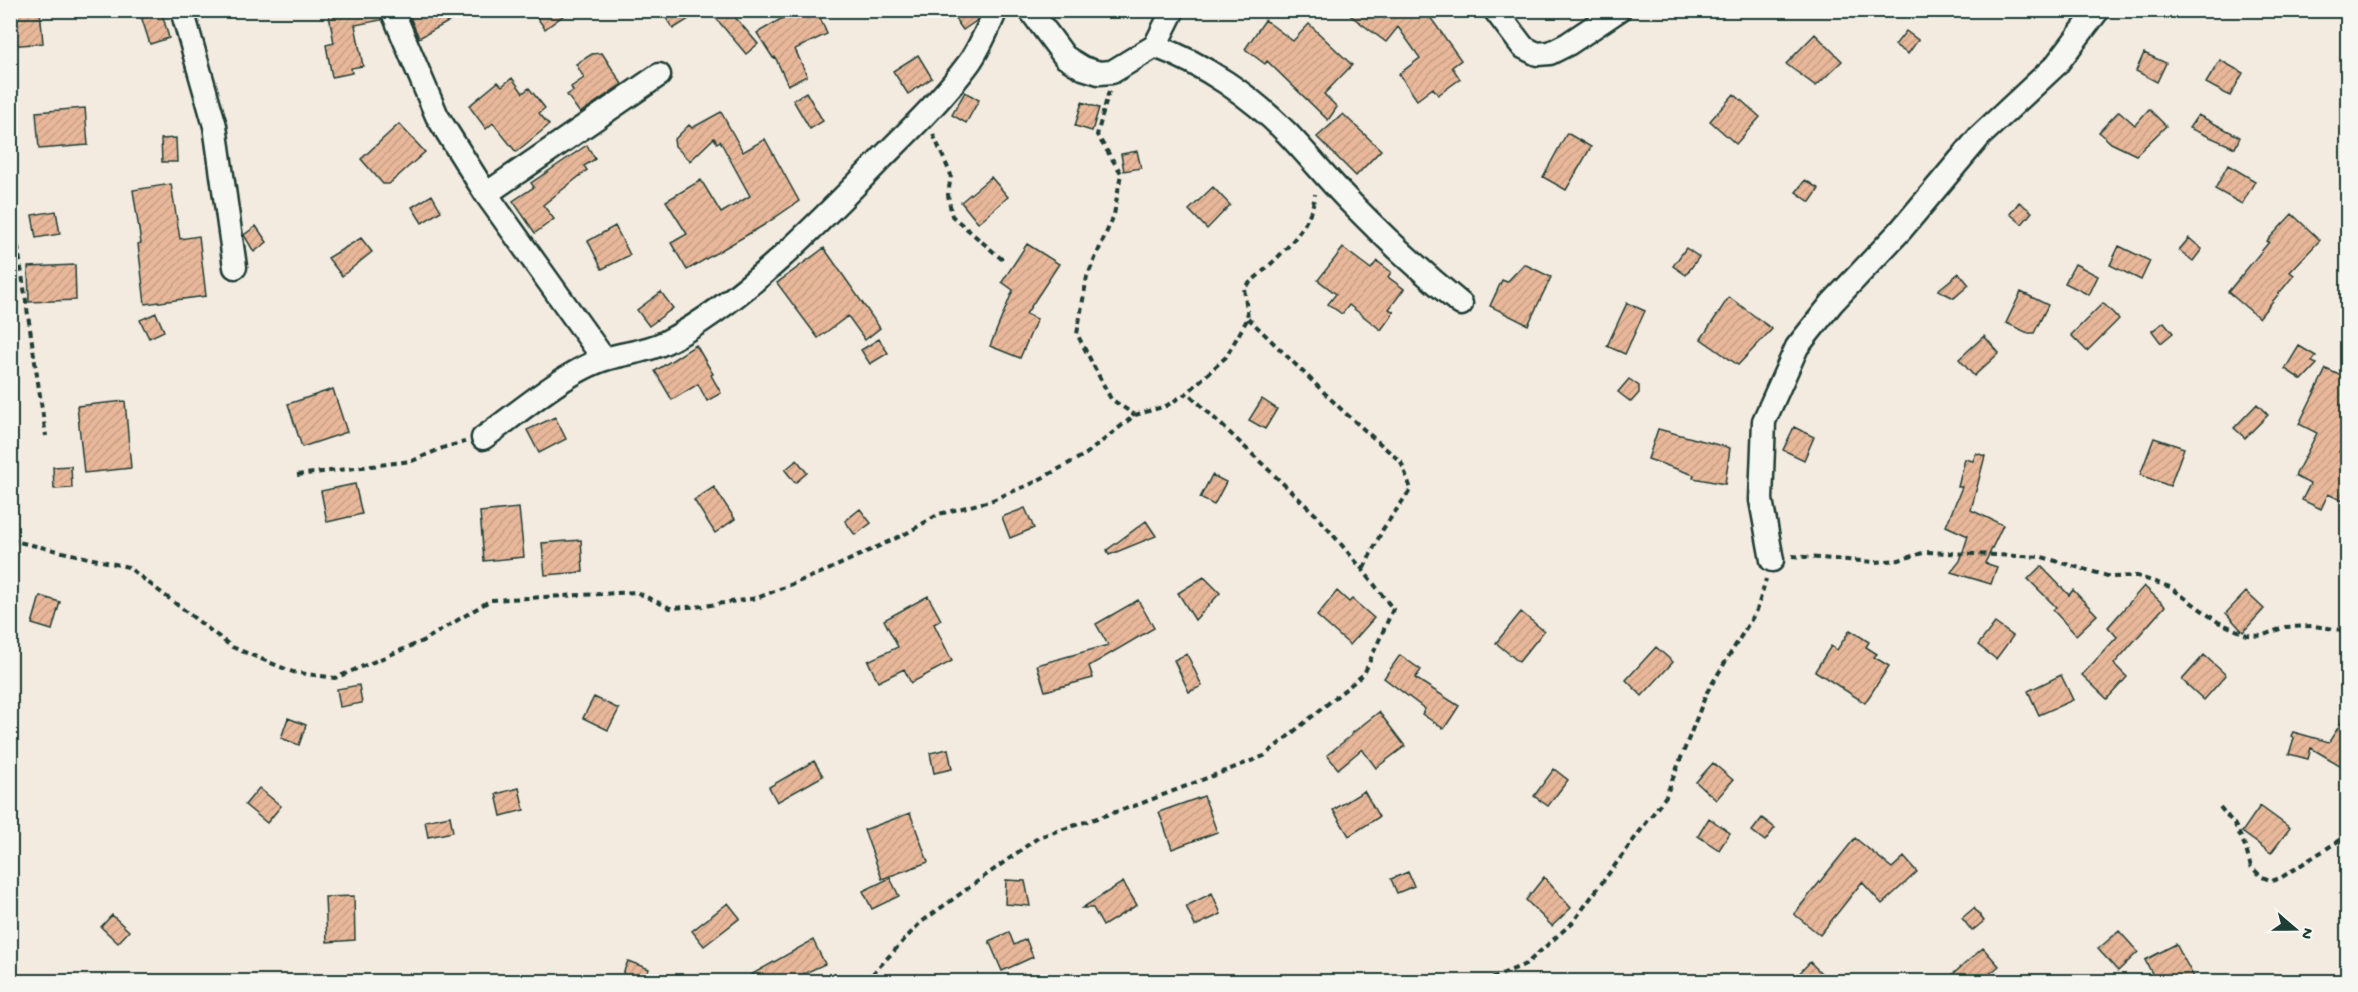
<svg xmlns="http://www.w3.org/2000/svg" width="2358" height="992" font-family="'Gochi Hand',sans-serif">
  <defs>
    <pattern id="building-hatch" width="6" height="6" patternUnits="userSpaceOnUse" patternTransform="scale(1.5)"><rect width="6" height="6" fill="#e9b89a"/><path d="M-1 1l2-2M0 6l6-6M5 7l2-2" fill="none" stroke="#c79f85"/></pattern>
  </defs>
  <rect width="100%" height="100%" fill="#f3eae0"/>
  <filter id="ink" filterUnits="userSpaceOnUse"><feTurbulence type="fractalNoise" baseFrequency=".0167" numOctaves="2"/><feDisplacementMap in="SourceGraphic" scale="12" xChannelSelector="R" yChannelSelector="G"/><feConvolveMatrix kernelMatrix="1 2 1 2 8 2 1 2 1" color-interpolation-filters="sRGB"/></filter>
  <g filter="url(#ink)">
    <path fill="url(#building-hatch)" stroke="#1f3d34" stroke-width="1.5" d="M10 10H40L43 43 10 46Z
      M139 10H161L169 38 150 44Z
      M328 10H379L381 20 355 25 363 66 351 68 352 73 332 77 326 45 334 43Z
      M422 10H470L419 38 410 17Z
      M532 10H571L545 29Z
      M661 10H703L673 29Z
      M709 10H729L758 44 746 54Z
      M796 10H803L807 18 818 13 827 34 795 49 807 76 788 85 775 57 773 58 757 33Z
      M949 10H981L976 21 963 30Z
      M1343 10H1425L1461 60 1452 67 1460 79 1438 95 1433 88 1417 100 1399 74 1420 58 1398 27 1386 42Z
      M1265 20 1293 41 1309 24 1352 65 1324 94 1337 107 1328 120 1267 61 1265 64 1245 49Z
      M1906 31 1918 40 1908 54 1895 45Z
      M1815 34 1842 61 1816 86 1786 64Z
      M602 53 622 84 580 113 567 95 573 91 571 87 584 78 576 64 592 54Z
      M2144 53 2166 63 2157 82 2136 71Z
      M918 55 932 78 908 94 893 71Z
      M2220 60 2243 73 2230 96 2206 83Z
      M512 78 523 93 529 88 545 108 539 113 549 125 516 152 493 123 486 129 469 106 498 82 502 86Z
      M806 92 823 121 810 129 793 100Z
      M965 92 979 100 966 123 952 115Z
      M1734 94 1760 117 1736 144 1710 121Z
      M1082 102 1099 108 1092 131 1075 126Z
      M85 108 88 145 39 149 36 112Z
      M2149 109 2166 126 2136 155 2111 143 2099 132 2119 111 2135 125Z
      M721 112 743 152 765 139 799 201 764 225 687 270 671 243 687 234 666 201 701 180 721 213 750 196 720 141 717 143 714 138 690 161 675 146 674 140 689 125 692 128Z
      M1343 114 1381 150 1356 176 1317 137Z
      M2198 115 2240 137 2235 148 2189 128Z
      M399 124 425 152 389 184H383L361 159Z
      M1567 133 1591 147 1566 190 1543 177Z
      M176 138 177 162H162L161 139Z
      M587 145 595 159 584 166 587 170 543 205 554 219 535 233 513 201 534 187 531 183Z
      M1137 151 1141 168 1124 171 1121 154Z
      M2228 165 2255 181 2242 204 2215 189Z
      M991 177 1008 197 978 223 961 202Z
      M1805 180 1819 189 1810 202 1796 192Z
      M171 184 180 239 199 236 206 296 145 304 138 244 141 243 133 190Z
      M1213 187 1230 205 1207 229 1189 210Z
      M432 195 441 211 422 223 412 207Z
      M2019 202 2032 212 2022 224 2010 214Z
      M56 211 60 234 36 238 32 215Z
      M2292 214 2320 240 2290 272 2294 275 2259 318 2228 292 2269 242 2267 241Z
      M256 226 267 242 254 252 244 235Z
      M615 226 630 255 602 269 588 241Z
      M361 238 372 252 342 276 328 258Z
      M2189 238 2202 249 2193 261 2179 250Z
      M1027 244 1059 264 1026 314 1037 319 1020 358 990 346 1013 290 1002 282Z
      M2119 246 2150 261 2141 280 2110 265Z
      M824 248 880 328 865 340 848 316 818 338 777 283Z
      M1343 248 1371 269 1377 261 1391 272 1388 277 1404 289 1389 309 1394 312 1381 330 1349 305 1342 314 1328 304 1336 294 1318 280Z
      M1686 248 1699 257 1686 275 1673 266Z
      M1524 264 1551 277 1528 325 1490 306 1502 280 1507 282Z
      M2075 264 2098 276 2089 295 2065 283Z
      M75 265 76 300 29 302 28 267Z
      M1959 273 1969 285 1954 298 1938 290Z
      M661 292 673 308 649 326 637 310Z
      M2021 292 2048 305 2034 333H2028L2006 323Z
      M1729 297 1772 329 1738 365 1701 339Z
      M1627 303 1645 311 1625 354 1607 346Z
      M2103 303 2119 319 2087 351 2071 335Z
      M156 313 164 331 149 338 140 320Z
      M2164 322 2173 333 2161 343 2152 331Z
      M1984 336 1999 353 1974 376 1959 359Z
      M879 339 888 353 870 364 861 350Z
      M696 345 713 374 711 375 721 393 707 401 698 384 672 400 655 371Z
      M2299 346 2316 356 2312 362 2317 364 2302 380 2285 369Z
      M2326 369 2348 379V434L2339 452 2348 456V491L2343 501 2328 494 2321 509 2302 500 2310 484 2295 476 2317 433 2299 424Z
      M1629 379 1639 386V393L1631 402 1618 392Z
      M333 389 347 432 302 447 288 404Z
      M1262 399 1277 409 1265 429 1249 420Z
      M125 401 131 468 84 473 77 406Z
      M2257 404 2268 415 2245 438 2234 428Z
      M555 417 566 439 539 453 527 430Z
      M1794 427 1814 437 1804 460 1783 450Z
      M1658 429 1730 448 1725 484 1693 478 1694 475 1648 459Z
      M2154 438 2184 448 2170 486 2140 475Z
      M1976 453 1985 456 1971 510 2003 525 1985 563 1997 567 1991 584 1951 572 1960 561 1968 536 1946 526 1962 487H1958L1965 459 1973 461Z
      M797 460 807 473 795 483 785 470Z
      M71 466 72 488 54 489 53 467Z
      M1212 475 1226 482 1214 505 1200 498Z
      M355 484 362 514 327 522 321 491Z
      M714 487 735 519 715 533 694 500Z
      M519 508 524 557 484 561 480 512Z
      M1025 508 1034 528 1010 538 1002 517Z
      M860 509 871 523 855 535 845 521Z
      M1146 521 1156 536 1109 555 1107 550Z
      M581 540 583 572 545 575 542 543Z
      M2041 566 2069 595 2073 590 2097 615 2076 635 2053 610 2056 607 2028 579Z
      M1204 577 1220 593 1195 620 1178 593Z
      M2144 586 2165 606 2114 664 2127 677 2107 699 2082 675 2117 637 2108 627Z
      M1337 591 1349 602 1352 599 1374 618 1350 645 1317 616Z
      M2246 592 2264 609 2243 632 2226 613Z
      M40 596 60 602 52 630 32 624Z
      M928 596 941 620 934 624 952 661 911 683 904 669 878 682 868 661 898 647 884 620Z
      M1138 600 1154 628 1089 666 1093 678 1045 691 1037 665 1108 645 1096 624Z
      M1521 612 1544 631 1519 662 1496 643Z
      M1995 623 2013 636 1996 659 1978 645Z
      M1850 630 1869 642 1866 647 1877 654 1874 657 1889 666 1865 703 1815 671 1831 646 1837 650Z
      M1656 647 1673 662 1642 696 1626 680Z
      M1187 654 1202 686 1189 692 1174 660Z
      M1400 655 1421 670 1415 678 1459 706 1444 729 1422 714 1425 709 1384 678Z
      M2204 655 2226 675 2204 700 2182 680Z
      M2061 675 2073 700 2039 715 2028 691Z
      M359 685 362 703 340 707 337 689Z
      M594 697 619 709 608 730 583 718Z
      M1379 712 1405 746 1376 768 1362 749 1338 769 1327 755 1352 735 1351 734Z
      M2348 712V770L2311 748 2308 759 2289 754 2294 738 2291 736 2293 732 2329 742Z
      M288 718 306 725 299 745 281 738Z
      M948 749 952 769 934 773 930 753Z
      M814 761 823 776 777 802 769 787Z
      M1713 763 1733 780 1716 800 1696 782Z
      M1554 769 1568 780 1548 806 1534 796Z
      M259 788 281 806 267 823 245 805Z
      M519 788 524 810 501 816 496 794Z
      M1364 791 1379 817 1349 836 1333 810Z
      M1204 796 1217 832 1172 849 1159 812Z
      M2260 806 2290 828 2271 853 2242 832Z
      M910 813 928 862 882 879 864 830Z
      M450 816 453 832 428 837 425 821Z
      M1709 818 1730 833 1719 850 1698 836Z
      M1762 818 1775 828 1765 841 1752 831Z
      M1855 838 1892 868 1904 857 1917 872 1882 904 1862 882 1820 935 1794 914Z
      M1408 872 1414 886 1397 893 1391 879Z
      M1544 877 1571 908 1552 926 1526 900Z
      M890 878 899 896 872 909 863 891Z
      M1006 880 1025 881 1030 906 1005 904Z
      M1123 882 1137 905 1103 926 1093 908H1082Z
      M1212 893 1221 914 1195 926 1186 906Z
      M354 896 355 940 327 942 325 897Z
      M728 903 740 918 704 946 692 931Z
      M1974 908 1984 921 1972 931 1962 918Z
      M112 915 129 931 118 943 101 927Z
      M2119 931 2138 952 2118 971 2098 949Z
      M1009 932 1014 945 1026 939 1033 957 1002 971 989 941Z
      M813 940 825 964 788 981H740Z
      M2176 944 2196 981H2156L2145 960Z
      M1983 948 1999 966 1981 981H1945Z
      M628 961 649 969 645 981H620Z
      M1810 962 1829 981H1792Z"/>
    <g fill="none" stroke-linecap="round" stroke-linejoin="round">
      <g stroke="#1f3d34" stroke-width="27">
        <path id="minor" d="M182 10 215 126 235 267
          M392 10 437 116 486 194 604 359
          M1030 10 1065 57 1083 68 1099 73 1112 72 1155 46 1173 10
          M1495 10 1523 47 1537 54 1550 53 1568 44 1619 10
          M1155 46C1204 64 1251 96 1288 134 1310 157 1330 182 1353 205 1387 240 1423 273 1461 304
          M486 194 659 75
          M483 438C517 414 566 371 605 359 625 353 646 352 666 342 743 302 822 220 883 157 913 127 944 97 969 63 980 48 988 28 996 10
          M1772 560 1761 500 1764 421 1797 347 1832 303 1900 231 1980 136 2056 65 2098 10"/>
      </g>
      <path stroke="#1f3d34" stroke-width="4" stroke-dasharray="6 4.5" stroke-linecap="butt" d="M1109 91 1097 135 1121 173 1114 215 1087 277 1077 334 1111 399 1135 415
        M933 134 951 175 948 195 952 216 1004 261
        M10 194 46 436
        M1248 318 1344 412 1401 462 1411 489 1383 529 1363 570
        M297 475 412 461 445 447 465 442
        M10 540 128 567 232 647 293 672 335 678 423 641 491 600 636 592 670 608 704 606 757 598 828 570 907 533 939 514 990 501 1033 483 1086 454 1135 415 1166 406 1187 393 1226 357 1248 318 1244 288C1271 264 1311 232 1315 194
        M1792 556 1875 562 1899 560 1926 552 2042 557 2111 577 2137 576 2170 587 2218 622 2247 635 2261 636 2285 627 2314 626 2348 631
        M2220 807 2235 825 2245 846 2251 867 2262 877 2272 881 2282 877 2348 835
        M865 982 920 923 1039 837 1137 805 1264 756 1364 674 1393 609 1363 570 1316 515 1188 393
        M1482 982 1526 964 1573 922 1666 796 1707 692 1757 610 1766 579"/>
      <use href="#minor" stroke="#f6f6f2" stroke-width="22"/>
    </g>
  </g>
  <rect width="2358" height="992" fill="none" stroke="#f6f6f2" stroke-width="36"/>
  <rect x="18" y="18" width="2322" height="956" fill="none" stroke="#1f3d34" stroke-width="2" filter="url(#ink)"/>
  <g transform="translate(2295 929) rotate(110)" stroke="#f6f6f2" stroke-width="4.5" paint-order="stroke">
  <path d="M0-4.5L10 22L0 15L-10 22Z" fill="#1f3d34"/>
  <text y="-9" font-size="16" font-weight="bold" text-anchor="middle" fill="#1f3d34">N</text>
  </g>
</svg>
